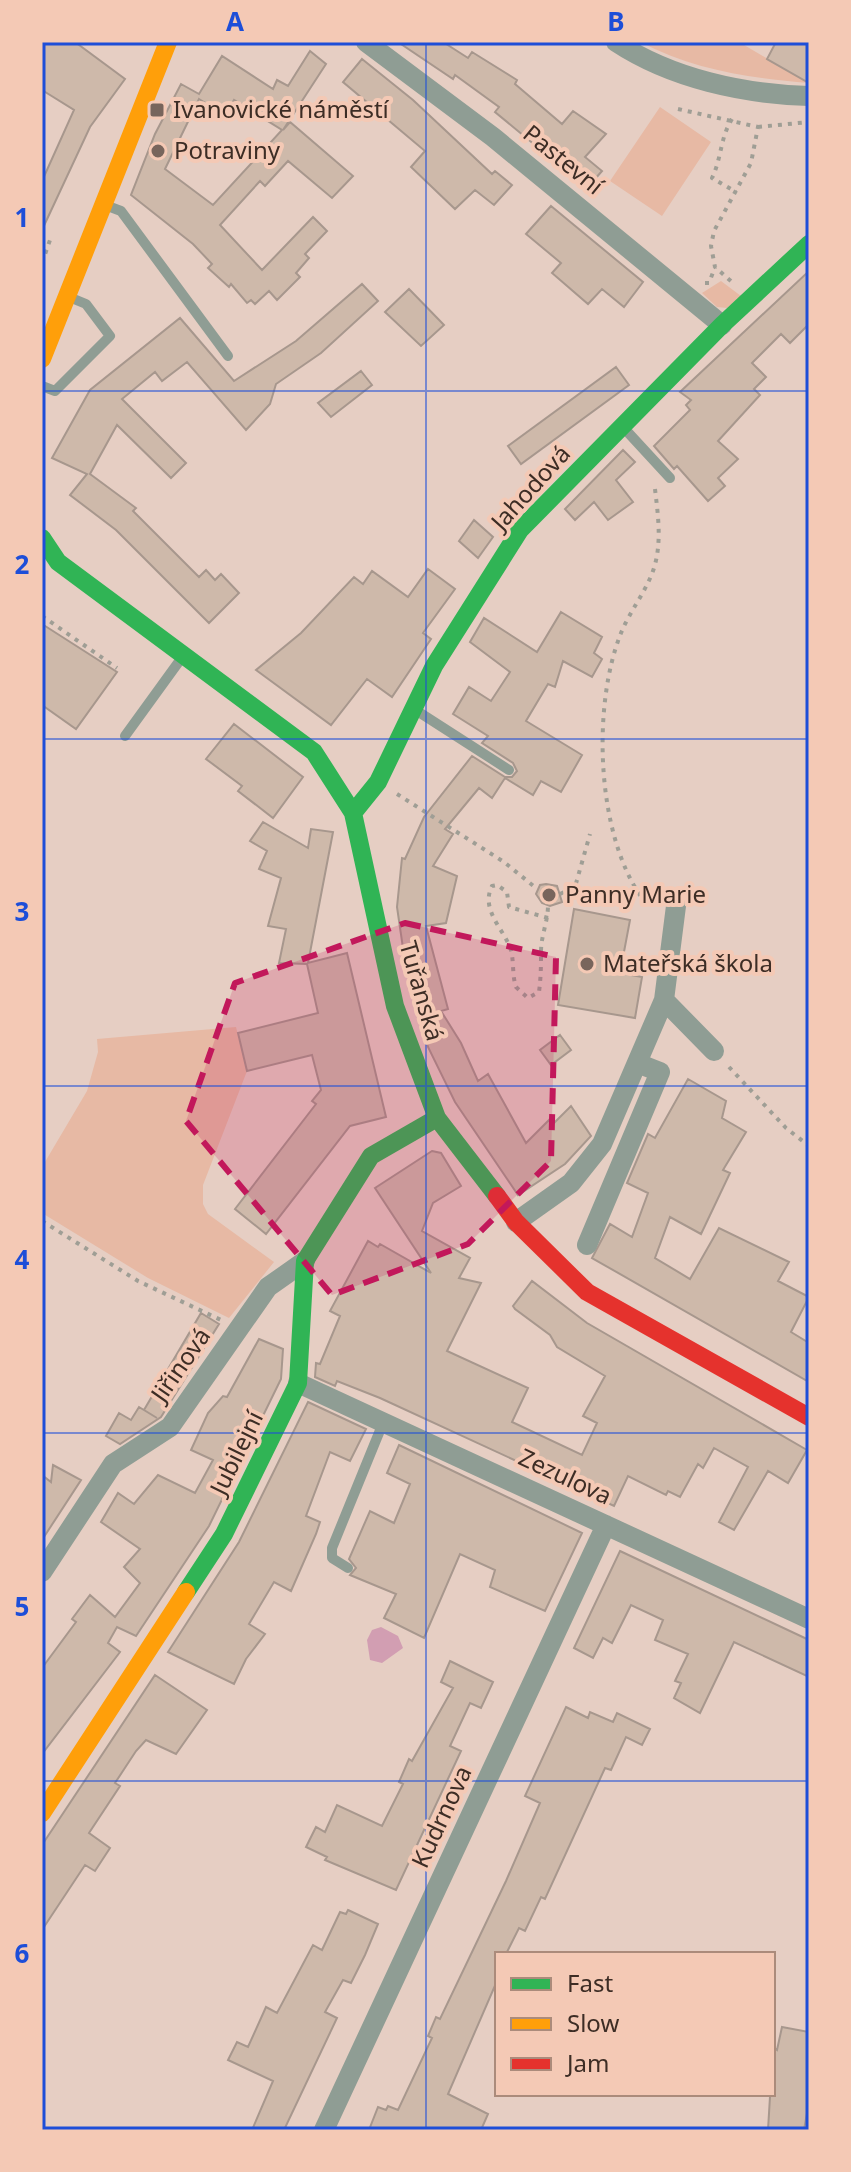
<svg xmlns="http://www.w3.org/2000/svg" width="851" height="2172" font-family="'Noto Sans',sans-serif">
  <rect width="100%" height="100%" fill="#e6cec3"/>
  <path fill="#e7b9a4" d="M640 42H739L809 83C748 78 695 70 640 42Z
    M660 107 711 142 662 216 610 181Z
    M721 281 741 296 727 308 717 307 702 293Z
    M236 1027 247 1071 203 1185V1204L208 1214 274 1262 229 1318 148 1278 42 1213V1167L87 1091 98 1052 97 1039Z"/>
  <path fill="#d29eb2" d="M381 1627 398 1636 403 1648 382 1663 370 1660 367 1640 372 1630Z"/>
  <path fill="#ceb9aa" stroke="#a7978d" stroke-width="2" fill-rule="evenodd" d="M42 42H75L125 79 90 127 42 230V181L74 110 42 90Z
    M398 42H443L468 58 472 52 517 80 515 84 562 124 573 111 606 134 585 157 602 171 587 188 495 112 499 107 455 75 453 79Z
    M776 42H809V83L767 59Z
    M310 51 326 64 283 130 290 122 353 176 332 198 288 161 265 186 260 181 220 225 262 270 313 217 327 231 305 254 309 258 296 273 300 277 277 300 269 291 255 304 251 300 247 303 231 284 229 287 208 268 212 264 193 244 131 195 155 134 181 84 199 94 222 56 273 89 277 80 288 86ZM199 99 225 115 234 100 282 130 213 205 165 169Z
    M362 59 413 100 492 174 495 171 512 185 494 205 475 190 455 209 411 167 425 151 343 82Z
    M551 206 643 282 624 307 602 289 588 304 552 273 561 263 526 234Z
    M809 271V324L790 343 781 334 752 363 766 377 754 389 760 395 718 441 738 459 718 478 725 486 708 501 677 466 674 469 654 446 690 410 686 405 691 400 680 392Z
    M362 284 378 301 321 353 276 384 270 404 246 430 187 362 162 381 155 372 122 399 186 463 171 478 117 425 90 474 136 508 133 511 199 577 206 570 215 580 221 574 239 593 209 623 116 530 70 495 87 474 52 458 90 390 180 318 234 381 296 341Z
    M409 289 444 325 421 346 385 312Z
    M616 367 629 385 521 464 508 446Z
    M361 371 372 385 331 417 318 403Z
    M623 450 635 462 616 480 633 502 608 520 594 502 575 520 565 509Z
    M474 520 493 537 478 558 459 541Z
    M428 569 455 589 423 633 431 639 392 697 367 679 331 725 256 670 301 633 354 577 363 584 372 571 408 597Z
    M561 612 602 637 594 653 602 659 592 677 563 661 555 687 548 684 526 721 582 755 561 792 541 781 533 795 505 778 492 798 479 788 445 829 453 834 433 866 457 876 446 923 426 926 448 1009 441 1011 461 1043 478 1081 488 1074 526 1143 549 1120 553 1124 571 1106 591 1136 565 1164 518 1195 455 1102 428 1047 405 962 397 907 402 858 405 859 424 817 472 756 505 777H512L517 771 513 763 482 743 488 736 453 714 469 687 491 701 510 672 470 642 484 618 537 652Z
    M42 624 117 672 76 729 42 705Z
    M234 724 303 777 273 818 238 791 242 786 206 759Z
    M263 822 308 848 311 829 333 832 308 963 347 953 386 1117 350 1126 266 1234 235 1209 316 1104 312 1101 321 1090 312 1055 247 1071 238 1033 318 1013 307 964 279 963 286 929 268 926 281 878 259 869 267 851 250 841Z
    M546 884 557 886 562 902 550 906 542 903 536 894 540 885Z
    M574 909 630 920 620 973 642 977 635 1018 558 1005Z
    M560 1035 571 1050 551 1065 540 1050Z
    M688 1079 726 1101 722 1118 746 1132 723 1170 730 1173 701 1234 670 1217 655 1258 690 1279 719 1228 789 1262 778 1281 809 1297 791 1332 809 1343V1382L592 1258 610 1224 632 1237 648 1193 627 1183 648 1134 655 1138Z
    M432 1151 441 1153 461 1186 433 1203 422 1231 470 1258 459 1278 481 1283 447 1351 528 1388 512 1422 582 1455 597 1423 583 1416 605 1376 557 1347 550 1335 515 1309 513 1306 532 1281 587 1323 807 1450 788 1483 768 1471 734 1530 719 1522 748 1467 714 1448 703 1468 698 1464 680 1497 668 1491 666 1495 628 1476 614 1506 380 1398 337 1381 335 1386 315 1377 316 1363 320 1364 340 1316 330 1311 368 1241 378 1247 380 1244 431 1273 375 1188Z
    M201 1313 219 1324 161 1417 120 1444 106 1436 119 1413 131 1420 139 1407 157 1418 144 1410Z
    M259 1339 283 1349 281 1379 209 1526 136 1636 117 1627 108 1643 120 1652 42 1754V1668L76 1622 72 1619 90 1595 115 1617 140 1583 124 1567 140 1549 101 1522 118 1493 134 1504 158 1475 195 1493 213 1460 191 1450 208 1413 223 1396 227 1397Z
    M308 1402 366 1429 350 1461 330 1452 306 1516 320 1522 316 1534 291 1591 274 1582 249 1624 265 1634 246 1659 234 1684 168 1652 239 1542Z
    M399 1445 582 1533 545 1611 490 1587 495 1570 460 1554 424 1638 384 1618 396 1594 350 1575 356 1568 349 1559 370 1511 394 1523 410 1484 387 1473Z
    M53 1465 81 1480 42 1540V1475L51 1482Z
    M620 1551 809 1640V1677L734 1642 700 1713 674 1698 681 1683 675 1681 688 1654 655 1640 663 1620 631 1605 612 1643 603 1638 593 1658 574 1648Z
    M450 1661 493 1682 481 1708 470 1703 450 1746 461 1751 396 1890 325 1860 327 1857 306 1847 316 1827 325 1832 337 1805 382 1826 403 1784 399 1782 409 1759 412 1761 453 1688 441 1682Z
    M155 1675 207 1710 176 1754 146 1740 136 1751 115 1783 120 1786 89 1833 110 1848 95 1871 85 1865 42 1930V1845Z
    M566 1707 588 1718 590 1712 613 1722 617 1713 650 1729 642 1745 626 1737 611 1770 605 1768 545 1899 541 1897 525 1931 519 1928 506 1954H497V1981L448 2094 488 2114 481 2130H369L378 2107 386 2110 388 2106 398 2110 432 2038 428 2036 436 2017 440 2019 506 1881 540 1803 525 1796Z
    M348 1910 378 1924 365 1955 351 1983 343 1980 325 2012 337 2018 284 2130H252L273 2081 228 2060 237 2042 248 2047 266 2007 277 2013 313 1945 322 1950 340 1912 346 1914Z
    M782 2027 809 2032V2102L804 2130H768L773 2047 777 2050Z"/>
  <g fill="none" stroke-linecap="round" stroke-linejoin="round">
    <path stroke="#9f9e95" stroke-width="4" stroke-dasharray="4 6" stroke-linecap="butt" d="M678 109 758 127 751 163 714 231 711 246 715 267 733 283
      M732 119C720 138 722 157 712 178L736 192
      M758 127 809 122
      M42 263 50 240
      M705 283H709L715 267
      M655 489C658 515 662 542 654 568 647 590 630 611 621 633 592 705 596 834 642 898L657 902
      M42 616 117 668
      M397 794 504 862 536 888
      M560 894 575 887 590 834
      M548 918 509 907 507 892 497 885 492 886C480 910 504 929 511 950 514 962 512 975 516 987L528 998 539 992C541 977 541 965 541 952 541 935 548 922 548 905
      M729 1067 786 1128 809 1146
      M42 1221 138 1281 221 1320"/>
    <path stroke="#8f9d94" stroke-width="10" d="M105 205 121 211 228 356
      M42 386 55 391 110 336 86 304 69 297
      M623 427 670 478
      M414 709 509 770
      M125 736 183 656
      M348 1568 332 1558V1548L383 1423"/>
    <path stroke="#8f9d94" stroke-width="20" d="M366 42 493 137 722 325
      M616 42C672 79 744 94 809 96
      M664 1000 714 1051
      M516 1222 571 1183 602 1144 664 1000 676 906
      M587 1245 660 1072 637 1063
      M298 1383 809 1619
      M42 1572 113 1464 170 1427 268 1287 305 1261
      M324 2130 606 1525"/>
    <path stroke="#30b455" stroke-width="18" d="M42 538 58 562 314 752 353 813 395 1006 437 1118 497 1196
      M353 813 378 782 434 666 520 530 722 325 809 244
      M186 1592 224 1534 298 1383 305 1261 371 1156 437 1118"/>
    <path stroke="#ff9f0a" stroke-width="18" d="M42 359 168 42
      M42 1813 186 1592"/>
    <path stroke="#e5322d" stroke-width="18" d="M497 1196 516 1222 587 1292 809 1417"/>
  </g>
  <path fill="#c2185b" fill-opacity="0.2" stroke="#c2185b" stroke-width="6" stroke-dasharray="16 10" stroke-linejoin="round" d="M405 923 556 957 551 1161 468 1244 332 1295 186 1121 235 983Z"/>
  <path fill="none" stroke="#1d4ed8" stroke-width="2" stroke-opacity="0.55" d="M426 42V2130M42 391H809M42 739H809M42 1086H809M42 1433H809M42 1781H809"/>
  <g fill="#78655c" stroke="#f4c9b5" stroke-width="3">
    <rect x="149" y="102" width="16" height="16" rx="4"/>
    <circle cx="158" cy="151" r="8"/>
    <circle cx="549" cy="895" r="8"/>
    <circle cx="587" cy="964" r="8"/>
  </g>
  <g text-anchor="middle" stroke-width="8" stroke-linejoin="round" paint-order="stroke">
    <g font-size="24" fill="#3d2d25" stroke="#f4c9b5" text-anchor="start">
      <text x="173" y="118">Ivanovické náměstí</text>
      <text x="174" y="159">Potraviny</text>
      <text x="565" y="903">Panny Marie</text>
      <text x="603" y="972">Mateřská škola</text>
    </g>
    <g font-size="24" fill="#3d2d25" stroke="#f4c9b5">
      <text transform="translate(563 160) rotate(39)" y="8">Pastevní</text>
      <text transform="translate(531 488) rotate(-48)" y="8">Jahodová</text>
      <text transform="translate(421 991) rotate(74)" y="8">Tuřanská</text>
      <text transform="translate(181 1365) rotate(-55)" y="8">Jiřinová</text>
      <text transform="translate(237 1453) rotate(-64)" y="8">Jubilejní</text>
      <text transform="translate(565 1477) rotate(25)" y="8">Zezulova</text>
      <text transform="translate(442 1817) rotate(-65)" y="8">Kudrnova</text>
    </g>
  </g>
  <rect width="851" height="2172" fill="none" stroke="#f4c9b5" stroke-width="88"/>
  <rect x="495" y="1952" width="280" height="144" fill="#f4c9b5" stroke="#ab8b7b" stroke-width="2"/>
  <rect x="511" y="1978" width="40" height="12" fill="#30b455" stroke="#ab8b7b" stroke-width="2"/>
  <text x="567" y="1992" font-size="24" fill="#3d2d25">Fast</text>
  <rect x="511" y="2018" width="40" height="12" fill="#ff9f0a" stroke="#ab8b7b" stroke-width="2"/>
  <text x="567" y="2032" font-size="24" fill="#3d2d25">Slow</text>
  <rect x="511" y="2058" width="40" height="12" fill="#e5322d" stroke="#ab8b7b" stroke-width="2"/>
  <text x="567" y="2072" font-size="24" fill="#3d2d25">Jam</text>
  <rect x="44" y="44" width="763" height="2084" fill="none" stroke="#1d4ed8" stroke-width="3"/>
  <g font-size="26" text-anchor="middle" font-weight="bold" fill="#1d4ed8">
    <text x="235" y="31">A</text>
    <text x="616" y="31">B</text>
    <text x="22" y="227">1</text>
    <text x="22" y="574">2</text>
    <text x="22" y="921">3</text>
    <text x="22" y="1269">4</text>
    <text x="22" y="1616">5</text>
    <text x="22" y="1963">6</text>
  </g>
</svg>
